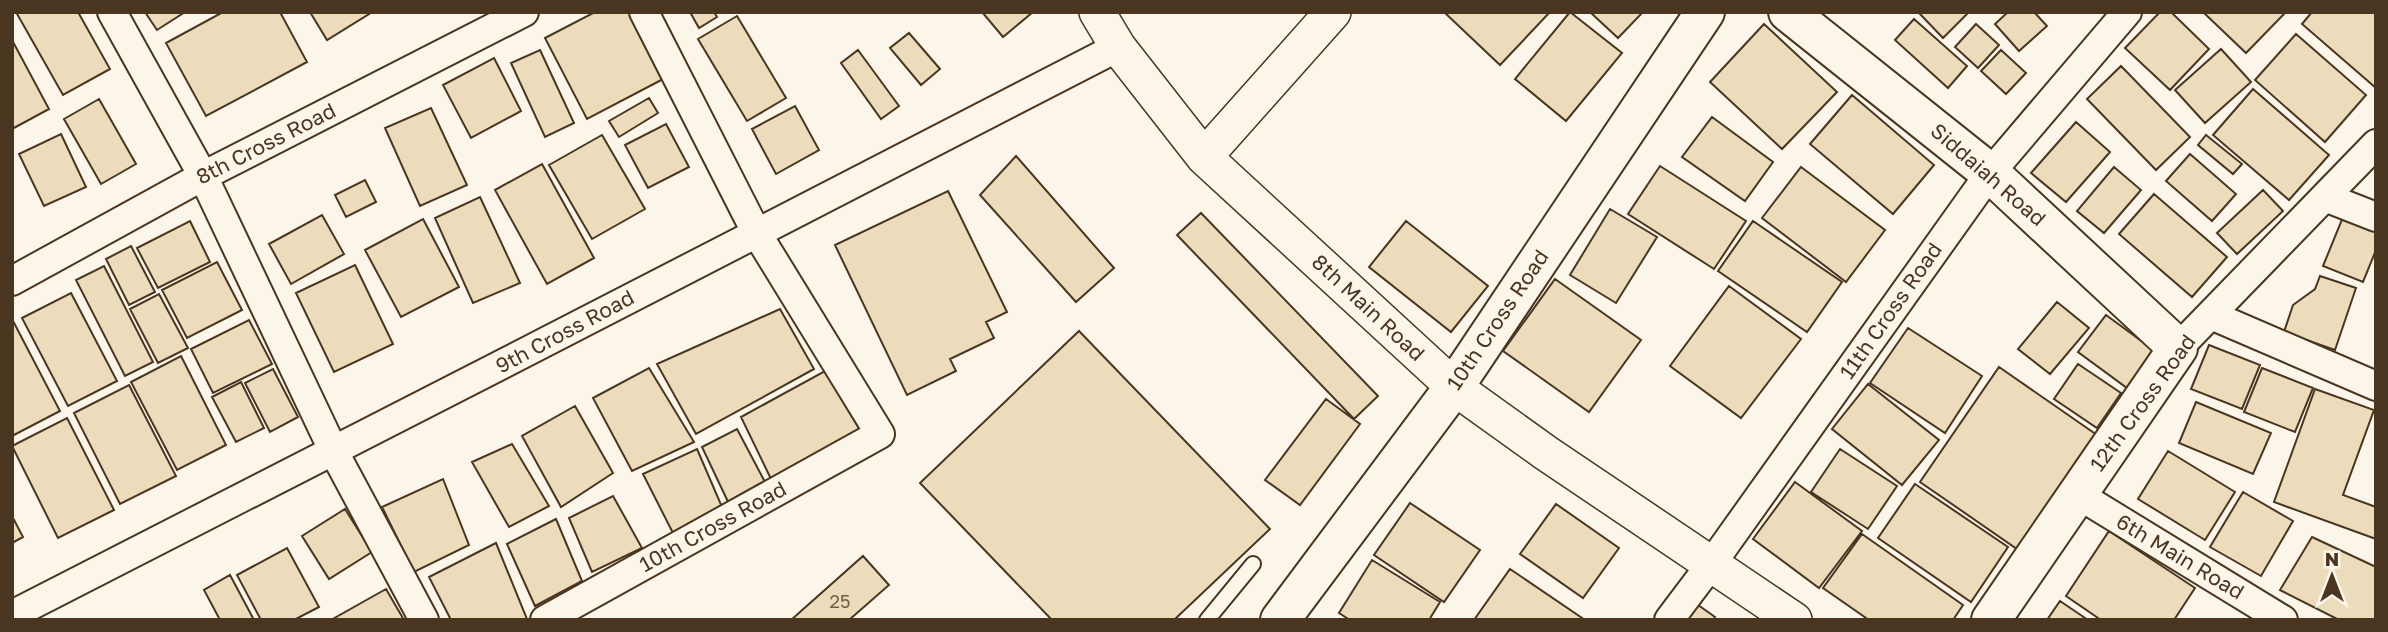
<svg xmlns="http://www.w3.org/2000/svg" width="2388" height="632" font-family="'Golos Text',sans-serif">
  <rect width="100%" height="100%" fill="#fbf6e9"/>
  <path fill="#ecdcbc" stroke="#4a3520" stroke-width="2" d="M16 12H78L110 69 63 95Z
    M145 12H185L157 30Z
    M223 12H280L307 62 206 116 166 43Z
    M310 12H367L369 14 327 40Z
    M595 12H633L667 77 587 119 545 38Z
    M690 12H714L717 17 699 28Z
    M982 12H1033L1003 37Z
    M1444 12H1550L1500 65Z
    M1570 12 1622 53 1566 121 1515 79Z
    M1590 12H1643L1618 38Z
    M1922 12H1965L1967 14 1943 38 1920 14Z
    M2008 12H2034L2047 26 2019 51 1995 24Z
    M2160 12H2171L2209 49 2170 90 2125 48Z
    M2203 12H2284L2285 13 2246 53Z
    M2312 12H2376V88L2302 24Z
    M737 16 786 98 747 121 698 39Z
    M1914 19 1967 66 1948 88 1895 40Z
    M1764 24 1837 92 1782 149 1710 82Z
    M1976 24 1999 45 1978 68 1955 47Z
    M909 33 940 69 921 85 890 48Z
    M2296 34 2366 95 2325 142 2255 80Z
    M12 40 49 109 12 129Z
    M2221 49 2251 82 2205 123 2175 90Z
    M540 50 574 123 545 137 511 63Z
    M858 50 899 106 881 119 841 63Z
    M2001 50 2026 73 2006 94 1981 71Z
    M494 58 521 111 471 138 443 85Z
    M2121 66 2190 137 2156 170 2087 99Z
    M2253 89 2329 155 2289 200 2213 135Z
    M1852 95 1934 165 1893 214 1810 144Z
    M649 98 658 113 619 137 609 121Z
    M99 99 136 164 101 184 64 119Z
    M795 106 819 150 776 174 752 129Z
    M431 108 467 185 420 206 385 128Z
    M1712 117 1773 162 1745 201 1682 157Z
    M2076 122 2110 152 2066 202 2031 173Z
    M666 124 689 167 648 188 625 145Z
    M61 134 86 187 44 206 19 154Z
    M602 135 645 209 592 239 549 165Z
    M2206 135 2242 164 2233 174 2198 145Z
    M2190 154 2236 194 2212 221 2166 181Z
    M1016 156 1114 268 1076 302 980 195Z
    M542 164 594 258 547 284 495 190Z
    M1660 166 1746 221 1714 269 1628 214Z
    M1801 167 1885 230 1846 282 1762 218Z
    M2114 167 2141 190 2104 233 2077 211Z
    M365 180 376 202 346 217 335 195Z
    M2263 190 2283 211 2237 254 2217 233Z
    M948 191 1007 312 986 322 994 338 950 359 956 371 907 395 835 245Z
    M2154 194 2227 257 2192 297 2119 234Z
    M480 197 520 283 473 303 435 218Z
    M1610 209 1657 237 1616 303 1570 275Z
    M1201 213 1378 396 1354 419 1177 235Z
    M322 215 344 254 291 284 269 244Z
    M2343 217 2376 231V250L2363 282 2323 266Z
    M423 219 459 287 401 317 365 250Z
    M190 221 210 262 158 288 137 248Z
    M1406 221 1488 286 1451 332 1369 267Z
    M1753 221 1842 282 1807 332 1718 271Z
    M131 246 155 292 129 305 106 259Z
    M217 262 242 310 187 338 162 290Z
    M355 265 393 344 334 372 296 293Z
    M104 266 153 362 125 376 76 280Z
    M2320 276 2356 288 2335 350 2284 332 2293 305 2315 289Z
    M1555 279 1641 340 1589 412 1503 351Z
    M1729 286 1801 339 1741 418 1670 366Z
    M71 293 117 381 68 406 22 318Z
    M159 294 188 348 158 363 130 309Z
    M2057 302 2089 328 2050 374 2018 349Z
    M780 309 814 369 696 434 657 364Z
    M2106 315 2155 351 2127 388 2078 352Z
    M12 319 60 411 12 436Z
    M249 320 272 364 213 393 191 349Z
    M1908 328 1982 376 1945 433 1870 383Z
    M1079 331 1270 529 1174 620H1052L920 483Z
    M2209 345 2260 365 2242 409 2191 389Z
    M181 356 226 445 177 470 131 382Z
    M2078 364 2121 393 2097 428 2054 399Z
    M1999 367 2097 435 2017 549 1920 482Z
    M649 368 694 442 632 471 593 398Z
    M2262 368 2313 388 2295 432 2244 412Z
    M273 369 298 417 270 432 245 383Z
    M825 371 863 435 771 479 741 417Z
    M241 382 264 428 236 442 212 397Z
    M1868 384 1939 440 1902 485 1832 429Z
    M129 385 176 476 120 504 74 413Z
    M2315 389 2374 410 2343 495 2376 507V539L2274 502Z
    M1326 399 1360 424 1300 505 1265 480Z
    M2196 402 2271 433 2253 474 2179 443Z
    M575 406 613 473 561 507 522 436Z
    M67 418 114 510 58 538 12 446Z
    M737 429 766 484 730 506 702 447Z
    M512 444 549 506 509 527 472 462Z
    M697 449 725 514 676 539 643 474Z
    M1840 449 1897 486 1868 529 1811 492Z
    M2168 451 2235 492 2205 540 2138 499Z
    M443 479 469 545 414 572 382 507Z
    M1795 482 1862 531 1819 588 1753 539Z
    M1915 484 2008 547 1971 602 1878 538Z
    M2243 492 2293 521 2261 576 2210 547Z
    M613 496 642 548 592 572 569 518Z
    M1410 503 1480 550 1444 602 1374 555Z
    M1556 504 1619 548 1583 598 1520 554Z
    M345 509 372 552 329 579 302 536Z
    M12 516 23 537 12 543Z
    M556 519 582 581 535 606 507 544Z
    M2109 531 2195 588 2174 620H2101L2066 596Z
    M1862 534 1963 605 1953 620H1869L1823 588Z
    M2312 537 2376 567V620H2339L2280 590Z
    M496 543 527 619 451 620 429 577Z
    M287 548 319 607 294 620H261L237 575Z
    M863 556 889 585 849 620H791Z
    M1372 560 1440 602 1429 620H1350L1339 613Z
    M1510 569 1585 620H1474Z
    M230 575 254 620H220L204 590Z
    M386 589 404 620H331Z
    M1691 600 1715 617 1713 620H1677Z
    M2060 601 2088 620H2047Z"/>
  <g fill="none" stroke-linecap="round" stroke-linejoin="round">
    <g stroke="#4a3520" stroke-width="18">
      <path id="service" d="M1207 620 1253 564"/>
    </g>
    <g stroke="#4a3520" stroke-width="32">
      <path id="minor" d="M112 12 203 176 334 452 424 620
        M2325 197 2376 217
        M12 281 203 176 524 12
        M2211 315 2376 386
        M2178 348 2376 144
        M2077 494 2283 620
        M12 615C382 428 749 236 1118 47
        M545 620 880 434 756 232 644 12
        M1669 620 1712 563 1990 173 2127 12"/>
    </g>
    <g stroke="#4a3520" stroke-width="38">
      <path id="tertiary" d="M1097 12 1118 47 1204 157 1454 387 1546 453 1794 620
        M1204 157 1333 12"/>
    </g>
    <g stroke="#4a3520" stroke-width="42">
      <path id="secondary" d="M1788 12 1990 173 2178 348 1991 620
        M1280 620 1454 387 1705 12"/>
    </g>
    <use href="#service" stroke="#fbf6e9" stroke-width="14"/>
    <use href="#minor" stroke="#fbf6e9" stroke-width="28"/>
    <use href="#tertiary" stroke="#fbf6e9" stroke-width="35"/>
    <use href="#secondary" stroke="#fbf6e9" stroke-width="38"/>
  </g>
  <g text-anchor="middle" stroke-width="5" stroke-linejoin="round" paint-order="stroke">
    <g font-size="18" fill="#725f47">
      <text x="840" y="608">25</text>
    </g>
    <g font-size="21" fill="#4a3520" stroke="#fbf6e9">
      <text transform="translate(266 144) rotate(-27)" y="7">8th Cross Road</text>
      <text transform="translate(1988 175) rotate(41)" y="7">Siddaiah Road</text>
      <text transform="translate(1368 308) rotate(43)" y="7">8th Main Road</text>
      <text transform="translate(1891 311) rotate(-55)" y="7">11th Cross Road</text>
      <text transform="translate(1498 320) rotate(-56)" y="7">10th Cross Road</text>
      <text transform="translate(565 332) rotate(-28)" y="7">9th Cross Road</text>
      <text transform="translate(2143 403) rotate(-54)" y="7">12th Cross Road</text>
      <text transform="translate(713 527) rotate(-29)" y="7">10th Cross Road</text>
      <text transform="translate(2180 557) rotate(31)" y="7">6th Main Road</text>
    </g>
  </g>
  <rect width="2388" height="632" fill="none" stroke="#4a3520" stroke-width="28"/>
  <g transform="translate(2332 576)" stroke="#fbf6e9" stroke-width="5" paint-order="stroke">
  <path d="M0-5L12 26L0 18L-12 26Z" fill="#4a3520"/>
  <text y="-10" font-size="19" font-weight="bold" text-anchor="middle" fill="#4a3520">N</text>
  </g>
</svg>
